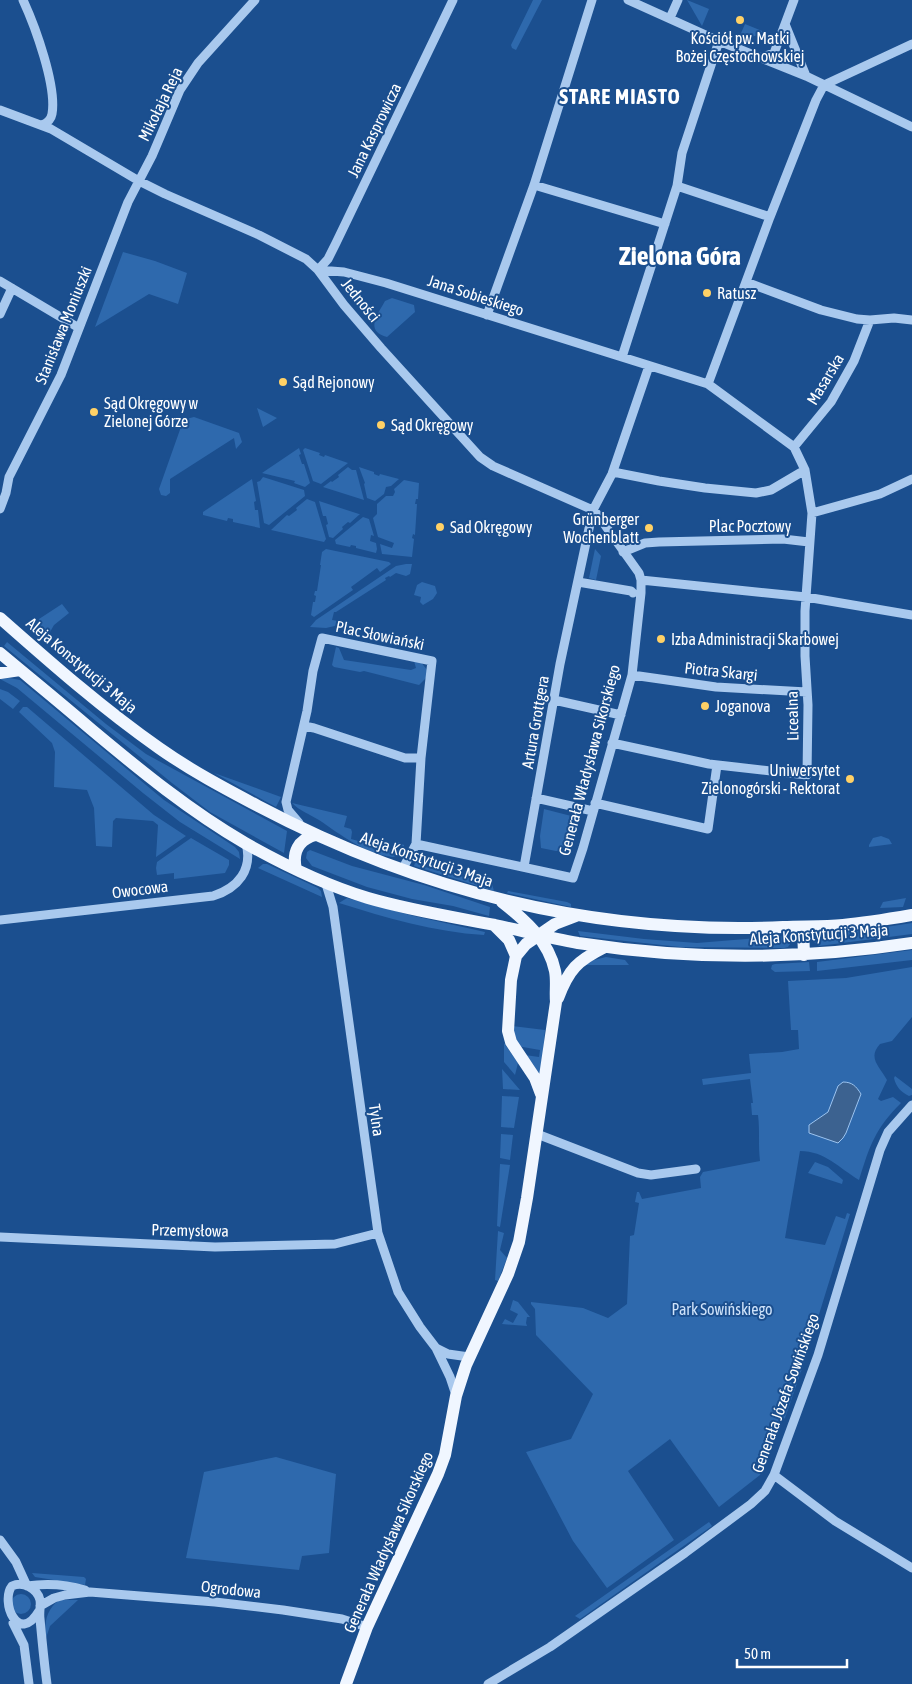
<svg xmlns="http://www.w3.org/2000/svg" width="912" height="1684" font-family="'Asap Condensed',sans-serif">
  <rect width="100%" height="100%" fill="#1b4f8f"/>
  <path fill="#2e69ad" d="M533 0H542L516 50 512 48 511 45Z
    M687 0 709 9 702 26Z
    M745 24 767 33 738 40Z
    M123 252 155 261 187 273 178 304 149 294 95 327Z
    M392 298 414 305 415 312 387 337C364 331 378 314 385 301Z
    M257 408 277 418 263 427Z
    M194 417 239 433 242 442 236 449 234 438 170 479V493L166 496 161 495 159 489 182 424 186 419Z
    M299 448 301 454 299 455 302 464H304L310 483 305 487 294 483 295 481 262 473Z
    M305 448 320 453 319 455 324 457 325 455 348 463 321 484 313 481 303 450Z
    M348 467 352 470H356L364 500 323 487 331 481 332 482 339 477 338 475Z
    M359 467 374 472V474L379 476 380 474 399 479 391 486 386 487 384 494 375 501 367 498 364 484 365 483Z
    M263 477 304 490 305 496 269 525 264 523 257 482 260 481Z
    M252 479 256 501 254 502 255 510H258L260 528 233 522V519L228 518 227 521 203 515V512Z
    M404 480 419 483 418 499H416L415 504H417L415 535 413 534 412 538 414 539 412 557 382 554 380 544 392 548 394 543 378 537 373 518 377 514V504L386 496H393L395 492 394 489Z
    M307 499 315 502 326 539 324 542 271 530 287 515 289 516 297 510 296 508Z
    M319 501 359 514H360L350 523 348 522 342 527 343 529 333 538 329 537 326 525 328 524 326 516H323Z
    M363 517 369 519 374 536 371 535 370 541 376 543 377 549 376 553 356 548V546L351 545 350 547 336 544 335 540Z
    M326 549 389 562 391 564 380 572 377 568 351 587 353 590 314 617 311 615 313 602H315L316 596 314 595 315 591H317L321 565H320L322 552Z
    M595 549 601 556 596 580 589 578Z
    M406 564H412L410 574 406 576 396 573 390 577 389 576 385 578 386 580 336 612H334L332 620 338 621 339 625 326 628 310 627 316 620 396 566Z
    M422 582 435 586 437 593 433 599 423 605 420 602 421 597 414 595 417 585Z
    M62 604 69 613 54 625 50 632 42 629 38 625 39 619Z
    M7 642 106 724 146 754 287 831 284 853 210 812 172 783 4 646Z
    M336 647 339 648 344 660 411 670 416 668 414 661 421 662 427 670 426 678 419 685 364 671 360 672 334 667 332 665Z
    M9 678 20 680 164 800 235 847 239 852 240 859 180 822 143 793 17 688 0 679Z
    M0 689 8 692 20 701 13 709 0 699Z
    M23 707H27L154 815 186 836 156 857 158 825 153 821 116 818 113 821 112 847 96 846 94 808 87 790 54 787 55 752 52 743 19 712Z
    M214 773 281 797 276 807Z
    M292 803 347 816 344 827 351 829 352 832 351 839 395 851 398 842 404 845C405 852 399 856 393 857 365 854 341 835 319 820 309 814 300 811 292 803Z
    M544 809 579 818 573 840 567 850 556 851 541 848 540 836Z
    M881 836 889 839 892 844 869 847V845L873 838Z
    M191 838 229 860V865L225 873 174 879V873L157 875 156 868 157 862Z
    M310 850 352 866 424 885 490 907 489 916 453 906 412 899 367 887 312 866 306 858 307 852Z
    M417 857 425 867 492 884 494 891 414 866Z
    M263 864H267L318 888 321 891 322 897 258 868Z
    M508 891 567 902 571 904V907L507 893Z
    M347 898 414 916 485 932 484 935C434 932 387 918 339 903Z
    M906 898 903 907 880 908 883 902Z
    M912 923V934L819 946 814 942 815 937 821 934 866 930Z
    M578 931 644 939 697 943 784 936 789 939 790 944 788 947 784 948 680 947 580 936Z
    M912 950V960L817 971V962Z
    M606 957 625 960 629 965H585L594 960Z
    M809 962 810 971 775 972 771 969 772 965 775 964Z
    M912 967V1017L892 1041 880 1044C867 1058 880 1067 887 1080L878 1099 881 1101 893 1097 901 1103C875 1129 870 1145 859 1180 839 1168 825 1151 800 1151L785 1238 825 1245 836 1216 845 1219 847 1213 850 1214 804 1363 785 1418 782 1420 760 1475 719 1507 670 1439 628 1471 674 1540 607 1588 573 1541 526 1452 571 1439 593 1394 536 1335 535 1309 531 1304V1302L583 1308 608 1318 627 1304 630 1236 634 1235 639 1203 635 1202 637 1192H639L642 1199 701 1188 700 1177 703 1172 760 1161C758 1145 760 1131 758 1115H752L751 1103H753L750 1079 703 1085 702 1079 751 1073 749 1054 782 1052 799 1049 798 1030H791L788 981 846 978Z
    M512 1026 545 1030 541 1077 533 1064 525 1055 539 1057 540 1050 517 1046Z
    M504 1043 518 1063 515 1075 504 1062Z
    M502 1069 520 1090 503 1089Z
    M895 1076 912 1089V1095L909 1096C901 1092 896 1087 894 1078Z
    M502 1096 519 1097 514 1128 501 1127Z
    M501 1134 513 1135 510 1160 500 1158Z
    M815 1162 828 1167 843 1180 842 1184 808 1173Z
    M500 1164 510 1165 500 1227 497 1226Z
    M498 1231 504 1233 500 1250 507 1258 498 1281 495 1280Z
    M513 1300 518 1302 530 1317H527L526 1323 527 1326 502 1324 505 1319 513 1323 518 1314 510 1310Z
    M276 1457 336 1474 329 1553 302 1556 299 1570 186 1558 204 1472Z
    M709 1522 712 1526 580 1619 575 1616Z
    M32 1573 84 1577 86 1579 85 1585 35 1577Z
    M11 1604a10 10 0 1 1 20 0a10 10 0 1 1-20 0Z
    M59 1600H78L50 1626 46 1638C44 1623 46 1610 59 1600Z"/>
  <path fill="#3c6290" stroke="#9cc4f0" d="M843 1082C852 1082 856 1086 861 1094L846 1133 843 1138 838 1143 809 1133V1125L828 1112 838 1086Z"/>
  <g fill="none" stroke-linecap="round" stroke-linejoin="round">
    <path stroke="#a9c9ee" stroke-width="9" d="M23 0C35 26 57 86 52 114 51 120 47 123 42 125
      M628 0 719 41 806 76 912 127
      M794 0 785 24 806 76
      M670 18 678 0
      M763 57 774 53 785 24
      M0 110 51 129 139 181 165 194 259 235 306 259 318 270 344 305 381 348 480 457 493 466 593 510 597 514 639 573 641 580V593L632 675 583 848 573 878 416 844
      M534 185 665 224
      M770 217 816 100 824 85 912 44
      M318 270 344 272 386 283 708 384 770 217 677 186
      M318 270 328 259 336 243 453 0
      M0 281 79 328
      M746 282 821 310 857 319 870 320 894 318 912 320
      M0 314 12 288
      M487 315 534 185 592 0
      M622 357 677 186 682 153 719 41
      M794 447 831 402 854 361 870 320
      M613 472 659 481 705 488 756 493 771 490 805 470
      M0 509 6 493 9 477 61 375 128 202 152 156 180 90 198 63 255 0
      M812 513 880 494 912 479
      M623 552 645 543 659 542 783 539 809 542
      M641 580 806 597 912 615
      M578 582 631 591 633 593
      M632 675 716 687 807 692
      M554 700 621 715
      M304 726 314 728 405 758H421
      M612 743 709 764 807 775 808 705 805 656V611L812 513 805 470 794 447 708 384
      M536 798 593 811
      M595 803 708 829 717 765
      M299 823 288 810 286 802 307 711 313 671 322 638 432 661 421 758 416 844 402 870
      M524 867 560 664 593 510 612 474 649 366
      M326 884 333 907 378 1233 398 1292 420 1327 436 1348 450 1377 456 1395
      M0 920 213 896C238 888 253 870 246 843
      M537 1134 638 1173 651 1175 696 1169
      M0 1237 215 1247 335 1244 378 1233
      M436 1348 448 1354 469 1357
      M774 1475 835 1521 912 1568
      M0 1540 16 1562 27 1586C48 1583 65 1584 85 1590
      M40 1606 54 1598 65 1595 90 1592 215 1602 283 1610 342 1619 367 1627
      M39 1611C18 1646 0 1601 12 1586 23 1581 37 1588 40 1600 41 1606 39 1612 40 1619 42 1640 44 1662 47 1684
      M13 1623 24 1645 29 1684
      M488 1684 550 1647 685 1553 751 1504 765 1491 774 1475 818 1355 880 1150 888 1132 912 1105"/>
    <path stroke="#f0f6ff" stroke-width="12" d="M0 618C51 663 103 709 159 748 190 770 224 788 258 806 421 892 598 935 783 927 803 926 823 927 843 925 866 923 889 919 912 915
      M0 653C31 679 62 704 92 730 141 771 190 811 245 843 284 865 325 885 368 898 409 910 453 917 495 925 523 931 550 938 578 943 689 960 801 960 912 943
      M0 673 20 670
      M296 869C292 852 298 840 315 835
      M494 925 509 940 516 956
      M803 927 804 955
      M558 998C569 969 577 961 605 947
      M541 1094 535 1078 511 1042 508 1031 511 980 516 956 526 944 555 924 576 916
      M346 1684 367 1627 438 1474 445 1455 456 1396 466 1365 508 1274 519 1242 527 1198 556 1002C555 992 557 981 555 971 549 941 525 920 502 902"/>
  </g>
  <g fill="#ffd166" stroke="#1b4f8f" stroke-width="2">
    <circle cx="740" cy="20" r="5"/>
    <circle cx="707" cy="293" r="5"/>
    <circle cx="283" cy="382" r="5"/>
    <circle cx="94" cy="412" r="5"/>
    <circle cx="381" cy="425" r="5"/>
    <circle cx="440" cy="527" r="5"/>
    <circle cx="649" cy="528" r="5"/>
    <circle cx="661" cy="639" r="5"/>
    <circle cx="705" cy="706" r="5"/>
    <circle cx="850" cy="779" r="5"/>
  </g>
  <g text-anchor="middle" stroke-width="4" stroke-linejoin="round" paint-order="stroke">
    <g font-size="16" fill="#fff" stroke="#1b4f8f" text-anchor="start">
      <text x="740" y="44" text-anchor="middle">Kościół pw. Matki<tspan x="740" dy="18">Bożej Częstochowskiej</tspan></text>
      <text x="717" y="299">Ratusz</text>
      <text x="293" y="388">Sąd Rejonowy</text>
      <text x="104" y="409">Sąd Okręgowy w<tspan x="104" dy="18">Zielonej Górze</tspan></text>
      <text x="391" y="431">Sąd Okręgowy</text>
      <text x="639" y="525" text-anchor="end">Grünberger<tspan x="639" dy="18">Wochenblatt</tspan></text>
      <text x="450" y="533">Sad Okręgowy</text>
      <text x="671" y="645">Izba Administracji Skarbowej</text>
      <text x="715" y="712">Joganova</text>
      <text x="840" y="776" text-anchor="end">Uniwersytet<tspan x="840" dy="18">Zielonogórski - Rektorat</tspan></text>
    </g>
    <g font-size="16" fill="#fff" stroke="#1b4f8f">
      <text transform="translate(160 104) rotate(-64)" y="6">Mikołaja Reja</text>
      <text transform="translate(374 130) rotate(-64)" y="6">Jana Kasprowicza</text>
      <text transform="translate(476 295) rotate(18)" y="6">Jana Sobieskiego</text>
      <text transform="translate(361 300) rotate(51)" y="6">Jedności</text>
      <text transform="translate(63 325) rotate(-68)" y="6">Stanisława Moniuszki</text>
      <text transform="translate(825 379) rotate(-59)" y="6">Masarska</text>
      <text x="750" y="532">Plac Pocztowy</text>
      <text transform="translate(380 635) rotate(12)" y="6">Plac Słowiański</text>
      <text transform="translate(82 665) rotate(40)" y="6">Aleja Konstytucji 3 Maja</text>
      <text transform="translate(721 671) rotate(6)" y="6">Piotra Skargi</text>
      <text transform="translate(792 716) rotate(-91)" y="6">Licealna</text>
      <text transform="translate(535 722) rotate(-80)" y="6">Artura Grottgera</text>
      <text transform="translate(589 760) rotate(-75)" y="6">Generała Władysława Sikorskiego</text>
      <text transform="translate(427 859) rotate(19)" y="6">Aleja Konstytucji 3 Maja</text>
      <text transform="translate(140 889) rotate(-7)" y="6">Owocowa</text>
      <text transform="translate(819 934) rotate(-4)" y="6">Aleja Konstytucji 3 Maja</text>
      <text transform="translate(377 1120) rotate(82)" y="6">Tylna</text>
      <text transform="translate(190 1230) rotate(1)" y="6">Przemysłowa</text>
      <text transform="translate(785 1393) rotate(-70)" y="6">Generała Józefa Sowińskiego</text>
      <text transform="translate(388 1542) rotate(-66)" y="6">Generała Władysława Sikorskiego</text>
      <text transform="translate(231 1589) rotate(6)" y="6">Ogrodowa</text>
    </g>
    <g font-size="16" fill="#cfe3fa" stroke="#1b4f8f">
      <text x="722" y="1315">Park Sowińskiego</text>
    </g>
    <g font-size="21" font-weight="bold" letter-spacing="1" fill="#fff" stroke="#1b4f8f">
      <text x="620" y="104">STARE MIASTO</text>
    </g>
    <g font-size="26" font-weight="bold" fill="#fff" stroke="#1b4f8f">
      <text x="680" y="265">Zielona Góra</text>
    </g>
  </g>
  <path d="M737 1659v8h110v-8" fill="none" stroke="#ffffff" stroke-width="2.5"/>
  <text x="744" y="1659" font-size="15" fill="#ffffff" stroke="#1b4f8f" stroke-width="4" paint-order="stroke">50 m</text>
</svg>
